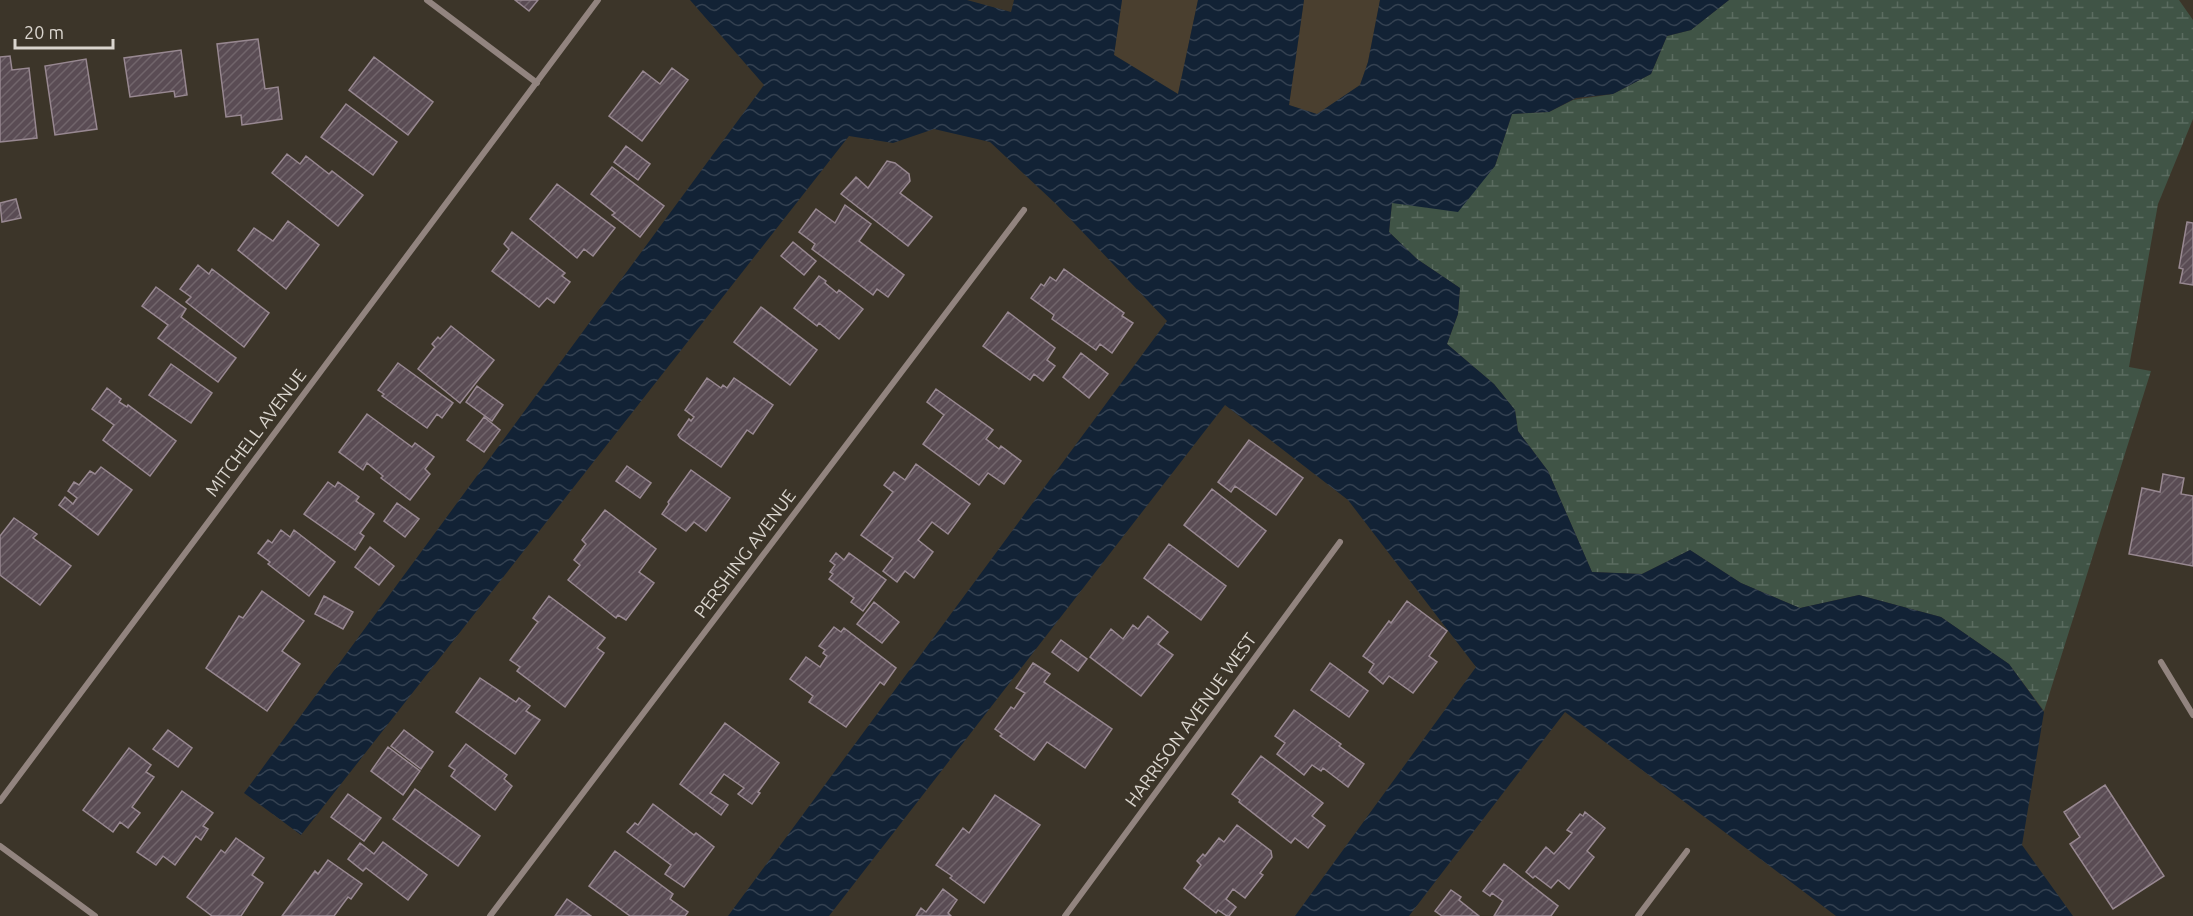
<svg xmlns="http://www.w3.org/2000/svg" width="2193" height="916" font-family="Ubuntu,sans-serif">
  <defs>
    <pattern id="wetland-marsh" width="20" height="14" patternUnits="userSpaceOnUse" patternTransform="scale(1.5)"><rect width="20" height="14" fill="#405446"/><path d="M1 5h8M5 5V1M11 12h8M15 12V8" fill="none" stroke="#5b6c60"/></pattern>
    <pattern id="water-waves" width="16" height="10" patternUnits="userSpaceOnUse" patternTransform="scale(1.5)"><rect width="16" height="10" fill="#122235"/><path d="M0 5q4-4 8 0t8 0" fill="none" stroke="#344151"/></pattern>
    <pattern id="building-hatch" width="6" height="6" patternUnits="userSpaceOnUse" patternTransform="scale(1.5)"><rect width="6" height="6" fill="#5a4c54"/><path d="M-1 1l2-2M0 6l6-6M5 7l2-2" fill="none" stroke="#71656b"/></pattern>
  </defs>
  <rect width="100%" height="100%" fill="#3c3529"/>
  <path fill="#4a3f2f" d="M1122 0H1198L1178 94 1114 55Z
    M1304 0H1380L1368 62 1360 85 1317 115 1289 105Z"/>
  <path fill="url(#wetland-marsh)" d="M1729 0H2179L2193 20V119L2158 204 2129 367 2151 371 2044 711 2009 664 1941 617 1859 595 1800 608 1741 583 1690 550 1642 574 1592 572 1548 471 1518 431 1515 410 1494 384 1447 344 1458 314 1460 288 1417 259 1389 232 1392 203 1495 166 1512 114 1549 112 1573 100 1613 94 1651 74 1667 36 1691 30Z"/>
  <path fill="url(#water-waves)" d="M690 0H967L1011 12 1014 0H1122L1114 55 1178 94 1198 0H1304L1289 105 1317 114 1360 85 1368 62 1380 0H1729L1691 30 1667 36 1651 74 1613 94 1576 98 1549 112 1512 114 1495 166 1458 212 1392 203 1389 232 1417 259 1460 288 1458 314 1447 344 1494 384 1515 410 1518 431 1548 471 1592 572 1642 574 1690 550 1741 583 1800 608 1859 595 1941 617 2009 664 2044 712 2022 845 2073 916H1836L1565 712 1409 916H1295L1476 667 1348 500 1225 405 829 916H728L1167 321 1056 204 990 142 934 129 893 143 849 136 301 835 244 793 764 85Z"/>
  <path fill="url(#building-hatch)" stroke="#988891" stroke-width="1.5" d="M515 0H538L529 11Z
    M258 39 265 89 278 87 282 119 242 125 241 115 226 117 217 44Z
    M181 50 187 95 175 97 174 91 130 97 124 58Z
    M10 56 12 70 29 68 37 138 0 142V57Z
    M374 57 433 102 408 135 349 90Z
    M86 59 97 129 55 135 45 66Z
    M672 68 688 80 642 141 609 116 643 71 660 84Z
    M346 104 397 142 373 175 321 137Z
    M626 146 650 164 638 180 614 162Z
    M287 154 300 164 306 156 329 174 332 171 363 195 338 226 272 173Z
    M887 161 895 163 909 174 910 181 900 193 932 217 908 246 841 194 856 177 868 188Z
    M612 167 664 206 640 237 612 215 615 213 591 194Z
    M557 184 615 228 593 256 584 249 577 258 530 219Z
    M16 199 21 218 2 222 0 203Z
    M845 205 871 224 859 241 904 275 888 297 877 289 873 295 812 249 815 244 799 232 816 209 835 223Z
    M288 221 319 245 286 289 238 250 254 228 273 241Z
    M2187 222 2193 223V285L2180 283 2183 269 2179 268Z
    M512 232 565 273 562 276 570 282 554 303 547 298 539 307 492 271 509 249 504 244Z
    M793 242 816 261 804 275 781 256Z
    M198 265 209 274 212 269 269 313 244 347 186 302 191 297 180 289Z
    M1064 269 1124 313 1122 316 1133 323 1112 353 1100 344 1096 350 1052 319 1054 315 1031 298 1041 284 1044 286 1050 277 1056 281Z
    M819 276 826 281 825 283 837 293 839 290 863 309 839 339 819 323 817 326 794 308Z
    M156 287 186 309 181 317 236 358 218 382 158 338 168 325 142 306Z
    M761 307 817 350 790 385 734 342Z
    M1008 312 1055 348 1047 360 1055 366 1043 381 1034 374 1030 380 983 346Z
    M451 326 494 360 460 403 418 369 435 347 432 344 438 337 440 339Z
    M1081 353 1108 374 1089 398 1063 377Z
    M398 363 453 403 442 418 437 414 427 428 382 396 384 394 378 390Z
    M171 364 212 393 191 423 149 395Z
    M707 378 721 388 723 385 727 388 734 378 773 405 753 434 747 430 721 467 680 438 678 435 689 419 691 421 694 417 685 410Z
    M477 386 503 405 492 421 466 402Z
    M107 388 121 399 119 402 127 407 128 405 176 441 150 476 103 440 114 425 92 409Z
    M936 389 993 430 986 439 999 449 1001 446 1021 461 1004 484 988 473 979 485 923 444 944 415 927 402Z
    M367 414 412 447 415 443 434 457 425 469 430 474 410 500 381 478 383 476 367 463 363 470 339 452Z
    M484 417 500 430 484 452 467 440Z
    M1249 440 1303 478 1276 515 1235 486 1231 492 1218 482Z
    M916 464 970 504 948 534 932 522 918 540 933 552 914 578 905 571 897 582 883 571 893 558 861 535 893 492 884 485 894 472 905 480Z
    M627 466 651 483 640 498 616 481Z
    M101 467 132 490 98 535 59 505 65 497 73 504 77 498 68 491 74 482 79 485 90 471 95 474Z
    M691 470 730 498 706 531 694 522 686 531 662 514 669 504 668 502Z
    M2163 474 2184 478 2181 494 2193 496V566L2129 554 2142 488 2160 492Z
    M328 482 335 487 338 482 359 497 356 501 374 514 360 533 364 536 355 550 304 514Z
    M1212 489 1266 531 1238 567 1184 525Z
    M397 503 419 519 405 537 384 521Z
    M605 510 656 549 639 572 654 583 626 620 618 615 616 618 568 580 580 565 574 560 586 544 582 540Z
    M14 518 37 534 33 538 71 566 40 605 0 575V536Z
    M281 530 290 537 294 530 335 562 309 596 268 564 270 562 258 553 268 540 272 543Z
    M1169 544 1226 586 1201 620 1144 578Z
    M370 547 394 566 379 585 355 567Z
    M836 553 844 560 849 553 886 580 863 611 851 602 854 598 829 579 833 574 830 572 835 565 830 561Z
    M262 591 304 621 282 651 300 664 267 711 206 668 239 616 243 618Z
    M324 596 353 612 343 629 315 614Z
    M549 596 605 638 597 648 604 653 565 707 517 671 520 667 510 660 538 622 533 618Z
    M1407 601 1447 631 1429 656 1437 662 1413 693 1389 676 1383 684 1369 672 1374 664 1363 656 1389 621 1391 623Z
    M874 602 899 622 882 643 857 624Z
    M1148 616 1168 632 1158 644 1173 655 1141 696 1090 657 1111 629 1123 639 1133 625 1138 629Z
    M834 627 841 632 844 628 896 668 884 685 880 682 846 727 809 702 813 696 790 679 806 657 820 667 827 656 823 653 825 650 819 646Z
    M1061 640 1087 659 1078 671 1052 652Z
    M1033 663 1050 674 1044 682 1112 729 1085 768 1047 742 1034 760 1000 736 1002 734 995 729 1011 707 1014 709 1025 693 1016 688Z
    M1330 663 1368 691 1349 717 1311 690Z
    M480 678 516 702 519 698 530 706 526 711 540 720 515 754 456 712Z
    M1294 710 1341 744 1339 746 1364 764 1348 787 1323 768 1321 771 1312 765 1304 775 1277 754 1285 743 1275 736Z
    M725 723 779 763 758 792 760 793 752 804 738 794 744 788 724 774 710 793 728 805 721 815 680 784Z
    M168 730 192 748 178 767 153 749Z
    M404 730 433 752 421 769 391 746Z
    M466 744 507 775 504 779 512 786 495 810 451 776 455 770 449 766Z
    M388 747 420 771 403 795 371 771Z
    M129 748 151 765 146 772 154 777 132 807 140 813 128 828 120 822 113 832 83 810Z
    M1261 756 1323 803 1312 816 1325 826 1308 848 1295 838 1291 843 1239 802 1240 800 1232 794Z
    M2105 785 2164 876 2113 909 2070 844 2080 837 2064 812Z
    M415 789 480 836 458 866 393 819Z
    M182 791 213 813 203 826 208 829 201 840 196 836 175 865 163 856 156 865 137 852Z
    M348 794 381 818 364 841 331 817Z
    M995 795 1040 825 984 903 950 878 952 876 936 865 963 828 969 833Z
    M653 804 694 835 696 833 714 847 684 887 665 874 671 865 627 832 635 823 638 825Z
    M1585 812 1605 828 1587 851 1594 857 1569 889 1558 880 1551 888 1535 876 1533 878 1526 872 1546 847 1554 854 1572 833 1567 830 1580 814 1583 816Z
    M1237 825 1271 851 1272 857 1260 873 1263 875 1245 898 1233 889 1226 899 1236 907 1229 916H1227L1218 910 1216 913 1184 888 1201 865 1197 861 1203 854 1205 856 1219 838 1224 842Z
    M236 838 264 858 252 875 263 883 241 916H212L187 897 221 850 225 853Z
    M383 842 427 875 408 900 366 868 363 871 348 859 360 843 374 854Z
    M615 851 673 894 670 899 688 912 685 916H630L589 886Z
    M328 860 362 884 351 899 348 897 334 916H282L315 871 318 874Z
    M1504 864 1558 906 1551 916H1494L1503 901 1492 893 1490 896 1483 891Z
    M943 889 957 900 948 913 951 916H916L921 908 926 912Z
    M1451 890 1461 897 1459 900 1479 916H1442L1435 911Z
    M567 899 591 916H555Z"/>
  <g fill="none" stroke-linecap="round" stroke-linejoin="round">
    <path stroke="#92847f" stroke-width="6" d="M427 0 537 83
      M2161 662 2193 715
      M0 801 598 0
      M0 846 95 916
      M490 916 1024 210
      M1065 916 1340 542
      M1638 916 1687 851"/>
  </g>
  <g text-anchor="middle" stroke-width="4.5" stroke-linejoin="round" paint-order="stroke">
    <g font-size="18" fill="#dad5ce" stroke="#3c3529">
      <text transform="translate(256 433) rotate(-53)" y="6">MITCHELL AVENUE</text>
      <text transform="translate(745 554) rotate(-53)" y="6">PERSHING AVENUE</text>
      <text transform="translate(1191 720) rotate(-54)" y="6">HARRISON AVENUE WEST</text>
    </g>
  </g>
  <path d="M15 39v9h98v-9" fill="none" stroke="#dad5ce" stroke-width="3"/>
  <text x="24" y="39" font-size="18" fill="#dad5ce" stroke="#3c3529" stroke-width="4.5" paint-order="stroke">20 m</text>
</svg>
